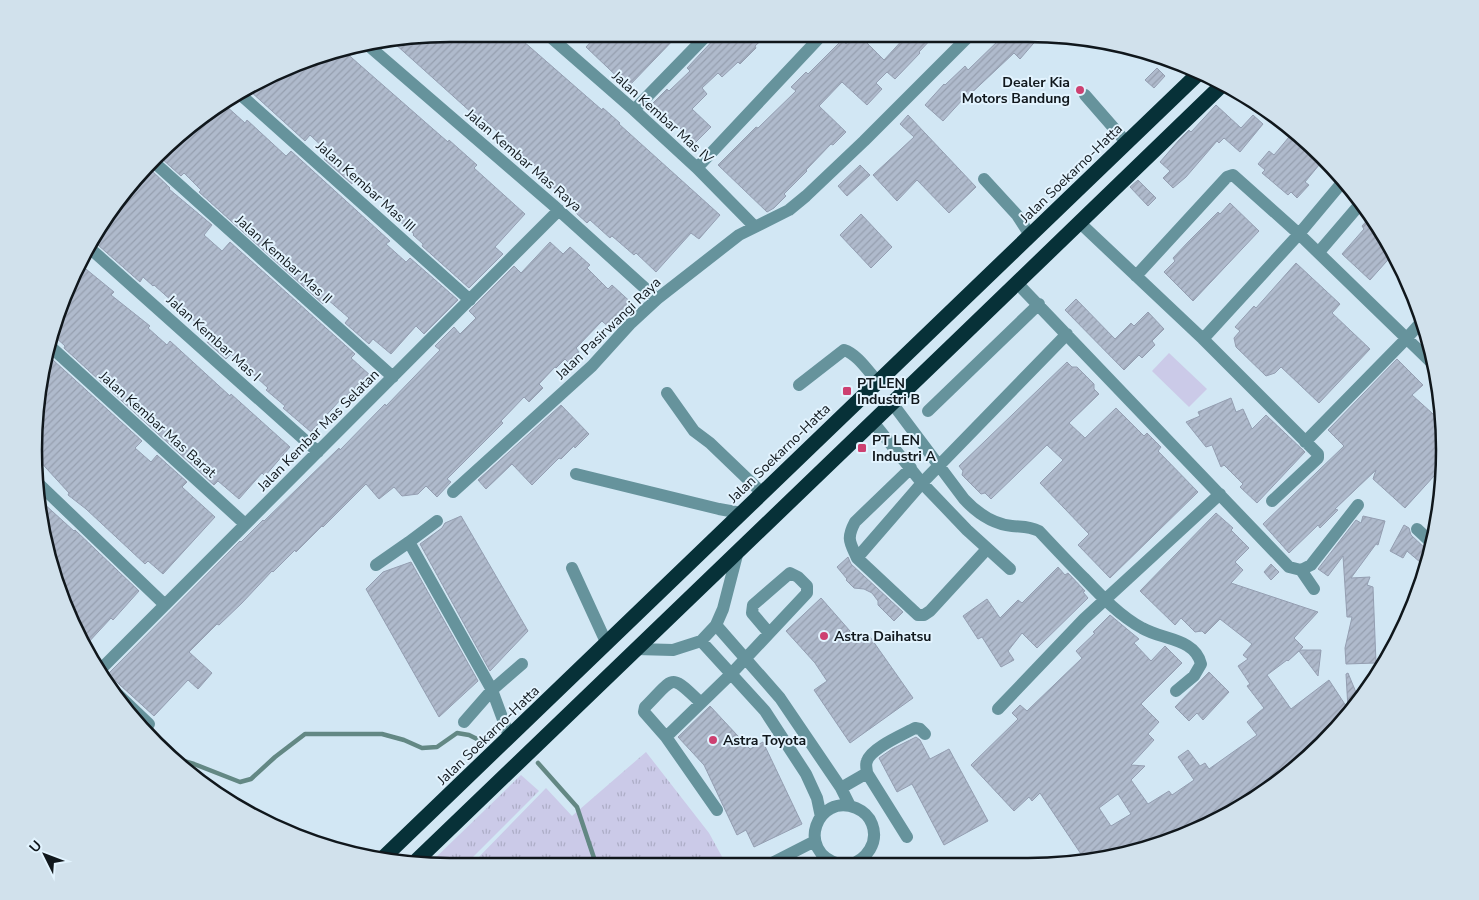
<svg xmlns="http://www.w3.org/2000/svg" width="1479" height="900" font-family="'Nunito Sans',sans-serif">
  <defs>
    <pattern id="grass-tufts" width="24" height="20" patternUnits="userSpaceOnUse" patternTransform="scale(1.25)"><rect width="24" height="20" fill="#cbcae8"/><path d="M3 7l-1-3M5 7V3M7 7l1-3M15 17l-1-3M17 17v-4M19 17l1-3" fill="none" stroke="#adadc6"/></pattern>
    <pattern id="building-hatch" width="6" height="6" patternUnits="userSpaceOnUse" patternTransform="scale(1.25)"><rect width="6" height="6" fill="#afbacc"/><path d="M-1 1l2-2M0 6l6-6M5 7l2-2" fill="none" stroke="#969faf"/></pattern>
  </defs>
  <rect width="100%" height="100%" fill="#d2e7f4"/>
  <path fill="url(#grass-tufts)" d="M646 752 709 833 726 864 473 863 546 788 572 816Z
    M521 775 539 791 467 863H430Z"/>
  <path fill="#cbcae8" d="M1169 353 1207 389 1189 407 1152 371Z"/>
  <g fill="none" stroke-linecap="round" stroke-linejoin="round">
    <path stroke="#638884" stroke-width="4.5" d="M177 759 194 764 240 782 251 779 275 757 305 734H382L404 740 422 748 437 747 457 733 469 735 483 742
      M538 763 577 807 596 864"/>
  </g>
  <path fill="url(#building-hatch)" stroke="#949eb1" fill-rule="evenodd" d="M450 34H515L602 110 603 108 620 123 619 124 720 215 699 239 691 233 656 272 636 253 634 255 612 236 610 238 590 220 587 223 564 202 567 200 546 181 548 178 486 121 474 112 473 114 394 43Z
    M597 35H678L628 87 586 47Z
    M718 35 766 36 755 46 756 48 740 64 738 62 722 77 718 73 702 88 707 94 692 109 711 127 695 143 677 125 673 129 651 105 667 89 669 91 690 71 687 68Z
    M853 36H871L866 42 884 60 906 36H934L919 52 920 53 895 79 887 72 876 83 882 89 867 105 842 82 819 106 846 132 833 145 831 144 806 170 807 171 784 194 786 196 774 208 767 212 718 165 756 127 758 128 796 91 791 87 806 72 808 74 842 40 846 44Z
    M1002 37H1039L1020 59 1014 53 965 99 964 98 943 121 925 105 944 84 945 85 965 66 968 70Z
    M344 51 433 129 448 142 449 140 477 165 474 168 525 214 495 247 503 254 469 288 422 246 423 244 413 235 414 234 395 217 398 213 379 195 376 198 356 179 352 184 324 159 329 153 310 135 305 141 250 91 316 56Z
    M1157 68 1165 76 1154 88 1145 80Z
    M225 105 245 123 247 120 286 156 291 151 390 241 386 244 406 262 410 258 458 300 424 334 416 326 391 354 373 339 369 344 345 323 349 318 327 299 323 304 199 192 201 190 184 173 181 176 161 158 197 120Z
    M1216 105 1241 128 1253 115 1263 124 1240 152 1224 138 1219 143 1217 141 1186 177 1173 188 1163 178 1170 171 1160 162 1179 140 1189 130 1191 132Z
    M908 115 976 187 949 213 917 180 897 201 873 175 914 137 900 124Z
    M1294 131 1324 159 1305 182 1309 185 1297 198 1291 192 1288 195 1262 173 1265 170 1258 164 1269 151 1274 155Z
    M860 165 870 175 847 196 838 186Z
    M150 169 170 188 169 189 212 225 204 235 222 251 230 242 355 354 351 358 371 376 347 402 342 398 311 432 283 408 285 406 266 390 268 388 231 354 226 359 207 342 211 336 154 285 153 286 143 277 140 282 98 245 92 242 104 219Z
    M1138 180 1156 198 1148 206 1130 187Z
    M1230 203 1259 231 1193 301 1164 272 1175 261 1173 258 1188 242 1218 212 1220 214Z
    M861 214 892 247 871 268 840 235Z
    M1371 216 1389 242 1394 253 1370 280 1342 254 1364 229 1362 226Z
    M550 242 563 254 570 247 590 265 587 268 608 289 612 285 636 307 613 331 602 321 576 348 579 352 569 363 565 359 556 368 555 367 539 384 543 388 529 402 524 397 501 421 503 423 447 479 451 482 437 497 426 486 418 494 402 496 394 487 379 499 366 484 323 527 322 526 296 552 295 550 273 572 272 571 242 603 219 625 217 624 189 652 212 673 198 689 188 680 154 716 108 674 240 541 241 542 263 520 264 521 339 448 340 450 385 404 386 406 440 350 435 346 454 327 460 334 476 318 469 311 514 266 521 273Z
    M1296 263 1340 304 1332 313 1370 349 1319 403 1281 367 1275 373 1266 376 1236 347 1234 338 1240 331 1235 327 1254 306 1256 308Z
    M81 265 114 292 111 295 150 326 148 328 167 345 170 341 230 396 231 394 290 447 265 476 262 473 239 499 218 481 214 485 64 348 65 346 53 335 56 316Z
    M1076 299 1115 339 1131 323 1134 326 1148 312 1164 329 1152 341 1155 345 1142 358 1139 355 1124 370 1065 310Z
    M1397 359 1423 385 1412 395 1443 423 1444 465 1405 508 1373 479 1376 470 1335 509 1338 510 1320 528 1318 525 1289 553 1263 524 1344 446 1328 430Z
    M53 360 142 441 135 448 151 462 157 455 187 482 182 487 215 517 163 574 148 561 145 564 86 509 68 495 69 493 35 456 34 450 47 367Z
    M1067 362 1072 367H1077L1094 384V389L1099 394 1069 423 1085 438 1116 408 1144 436 1147 433 1161 447 1158 451 1198 492 1110 578 1078 545 1089 534 1040 483 1063 460 1047 445 991 499 985 493 981 494 962 475 963 471 959 466Z
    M1231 398 1236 412 1243 409 1252 429 1266 415 1305 452 1257 503 1240 487 1243 484 1224 465 1221 467 1212 445 1206 447 1186 422 1200 416 1198 412Z
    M561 405 589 434 575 448 574 446 561 459 559 458 532 485 512 464 486 489 478 480Z
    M42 502 74 531 75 530 139 591 113 620 111 618 86 645 56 584Z
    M1216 513 1233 528 1231 530 1249 548 1235 562 1243 570 1231 583 1318 612 1294 638 1303 647 1300 650H1321L1318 676 1299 651 1288 661 1287 660 1267 675 1291 709 1329 680 1348 709 1346 674 1348 673 1360 702 1304 763 1237 811 1163 844 1085 860 1040 793 1032 801 1029 797 1014 811 971 765 1018 719 1012 713 1020 705 1027 711 1082 658 1076 651 1095 633 1093 632 1110 615 1139 639 1134 643 1151 661 1165 646 1182 663 1141 704 1159 722 1148 734 1154 740 1131 765 1145 766 1131 780 1148 804 1169 791 1172 795 1194 780 1178 757 1188 750 1200 766 1205 763 1209 769 1257 735 1247 722 1264 708 1247 686 1250 684 1238 666 1248 659 1243 655 1252 644 1220 619 1205 634 1202 631 1195 632 1181 618 1175 625 1140 591ZM1118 794 1131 814 1111 826 1099 808Z
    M461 516 528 631 490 671 420 544 442 528 445 523Z
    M1363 516 1385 521 1378 545 1376 544 1351 578 1370 577 1367 585 1373 587 1376 663 1346 664 1345 648 1352 617H1347L1343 556 1328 576 1318 569 1356 520 1361 523Z
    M1404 525 1409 528 1411 535 1427 550 1432 552 1427 568 1407 551 1403 558 1390 551Z
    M848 557 851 564 903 612 894 621 878 605V601L872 593 864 589 854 588 846 580 847 579 837 567Z
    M411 562 478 681 439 717 366 589 383 572Z
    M1271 564 1279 572 1271 580 1264 572Z
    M1058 567 1065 575 1068 573 1085 591 1083 592 1088 598 1037 648 1022 633 1008 651 1014 660 1001 667 982 637 978 639 963 616 987 599 1000 618 1018 600 1022 603Z
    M821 598 857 639 868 634 913 698 850 743 814 690 827 681 815 663 786 631Z
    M1209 672 1229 692 1203 720 1197 713 1189 721 1175 707Z
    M710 706 750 749 763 742 802 824 754 847 746 830 737 835 704 765 678 737Z
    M916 737 920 740 930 759 949 749 988 821 944 845 912 784 897 792 879 758 892 749Z"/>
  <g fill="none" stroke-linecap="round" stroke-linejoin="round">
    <path stroke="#66939c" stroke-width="12" d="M547 34 634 110 697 168 755 227
      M370 47 553 205 657 299
      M1085 95 1126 142
      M242 96 470 300
      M634 110 707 35
      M156 164 393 377
      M697 168 821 36
      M984 179 1017 215 1030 235
      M1079 222 1203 339 1318 454V458L1272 501
      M89 250 93 251 318 452
      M1319 252 1361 203
      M1136 276 1227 177 1233 175 1299 234 1345 179
      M1017 283 1289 567 1301 570 1311 565 1358 505
      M1203 339 1299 234 1435 366
      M51 347 245 524
      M799 385 844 350C857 354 868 371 877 381
      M667 393 694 431 710 443 762 493
      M892 403 964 499C977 513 992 524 1012 526 1023 527 1029 526 1039 531 1054 547 1069 563 1084 578 1102 597 1120 616 1142 628 1162 640 1195 638 1201 664L1194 676 1176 691
      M928 411 1039 304
      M873 422 922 483 967 530 1010 569
      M1305 442 1406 339 1424 319
      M576 474 719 509 741 513
      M40 485 165 605
      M453 492 592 366 631 323 657 299 739 235 789 210 806 196 864 141 968 37
      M1417 529 1433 544
      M409 542 437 521
      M987 549 930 611 924 615H918L857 558 922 483 1067 334
      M857 558C850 542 846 539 855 522L911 468
      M376 565 409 542 492 690 509 736
      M572 568 606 642
      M1301 570 1314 589
      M716 625 780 698 841 788 850 806
      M701 641 765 711 806 774 817 798 821 817
      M636 649 673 650 701 641 716 625 723 609 738 551
      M99 671 559 210
      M108 685 149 724
      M701 703C669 672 675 677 645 707L644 712 666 737 717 810
      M998 709 1084 619 1220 494
      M464 722 492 690 522 664
      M666 737 731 674 807 593V586L798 577 790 573 753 605 752 613 769 633
      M841 788 867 773
      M907 837 867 773C867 769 865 765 867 761 871 748 902 735 915 728L920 729 925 734
      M770 864 815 841
      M839 864C795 852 817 792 856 808 863 811 869 816 872 824 879 842 867 860 849 865"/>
    <path stroke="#073138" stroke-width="15" d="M382 859 1200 72
      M414 863 961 337 1222 85"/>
  </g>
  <g fill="#cd4071" stroke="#e2f3fe" stroke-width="2">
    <circle cx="1080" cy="90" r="5"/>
    <rect x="842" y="386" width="10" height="10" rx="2.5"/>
    <rect x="857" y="443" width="10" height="10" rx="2.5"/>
    <circle cx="824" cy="636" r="5"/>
    <circle cx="713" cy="740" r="5"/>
  </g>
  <g text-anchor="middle" stroke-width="4" stroke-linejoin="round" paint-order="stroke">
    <g font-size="14" font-weight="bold" fill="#10171c" stroke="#e2f3fe" text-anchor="start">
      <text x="1070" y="87" text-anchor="end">Dealer Kia<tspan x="1070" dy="16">Motors Bandung</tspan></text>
      <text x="857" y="388">PT LEN<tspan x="857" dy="16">Industri B</tspan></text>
      <text x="872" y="445">PT LEN<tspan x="872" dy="16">Industri A</tspan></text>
      <text x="834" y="641">Astra Daihatsu</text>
      <text x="723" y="745">Astra Toyota</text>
    </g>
    <g font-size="14" fill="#10171c" stroke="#e2f3fe">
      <text transform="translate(663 117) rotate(42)" y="5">Jalan Kembar Mas IV</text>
      <text transform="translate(524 160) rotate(41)" y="5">Jalan Kembar Mas Raya</text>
      <text transform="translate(1071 173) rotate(-44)" y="5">Jalan Soekarno-Hatta</text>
      <text transform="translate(366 186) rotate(42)" y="5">Jalan Kembar Mas III</text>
      <text transform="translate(284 259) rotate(42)" y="5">Jalan Kembar Mas II</text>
      <text transform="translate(608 328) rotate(-44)" y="5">Jalan Pasirwangi Raya</text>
      <text transform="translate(214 338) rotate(42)" y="5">Jalan Kembar Mas I</text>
      <text transform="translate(158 424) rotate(42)" y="5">Jalan Kembar Mas Barat</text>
      <text transform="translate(318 430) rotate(-45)" y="5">Jalan Kembar Mas Selatan</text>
      <text transform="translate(779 453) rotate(-44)" y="5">Jalan Soekarno-Hatta</text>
      <text transform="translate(488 735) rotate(-44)" y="5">Jalan Soekarno-Hatta</text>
    </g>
  </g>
  <path d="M0 0H1479V900H0ZM450 42H1028A408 408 0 0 1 1436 450V450A408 408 0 0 1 1028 858H450A408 408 0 0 1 42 450V450A408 408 0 0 1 450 42Z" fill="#d1e1ec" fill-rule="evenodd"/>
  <path fill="none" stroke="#10171c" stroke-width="2.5" d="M450 42H1028A408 408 0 0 1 1436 450V450A408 408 0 0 1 1028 858H450A408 408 0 0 1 42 450V450A408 408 0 0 1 450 42Z"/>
  <g transform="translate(45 855) rotate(312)" stroke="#e2f3fe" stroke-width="4" paint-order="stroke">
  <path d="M0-4L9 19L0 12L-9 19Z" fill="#10171c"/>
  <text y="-8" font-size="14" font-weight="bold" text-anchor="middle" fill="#10171c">U</text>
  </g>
</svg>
